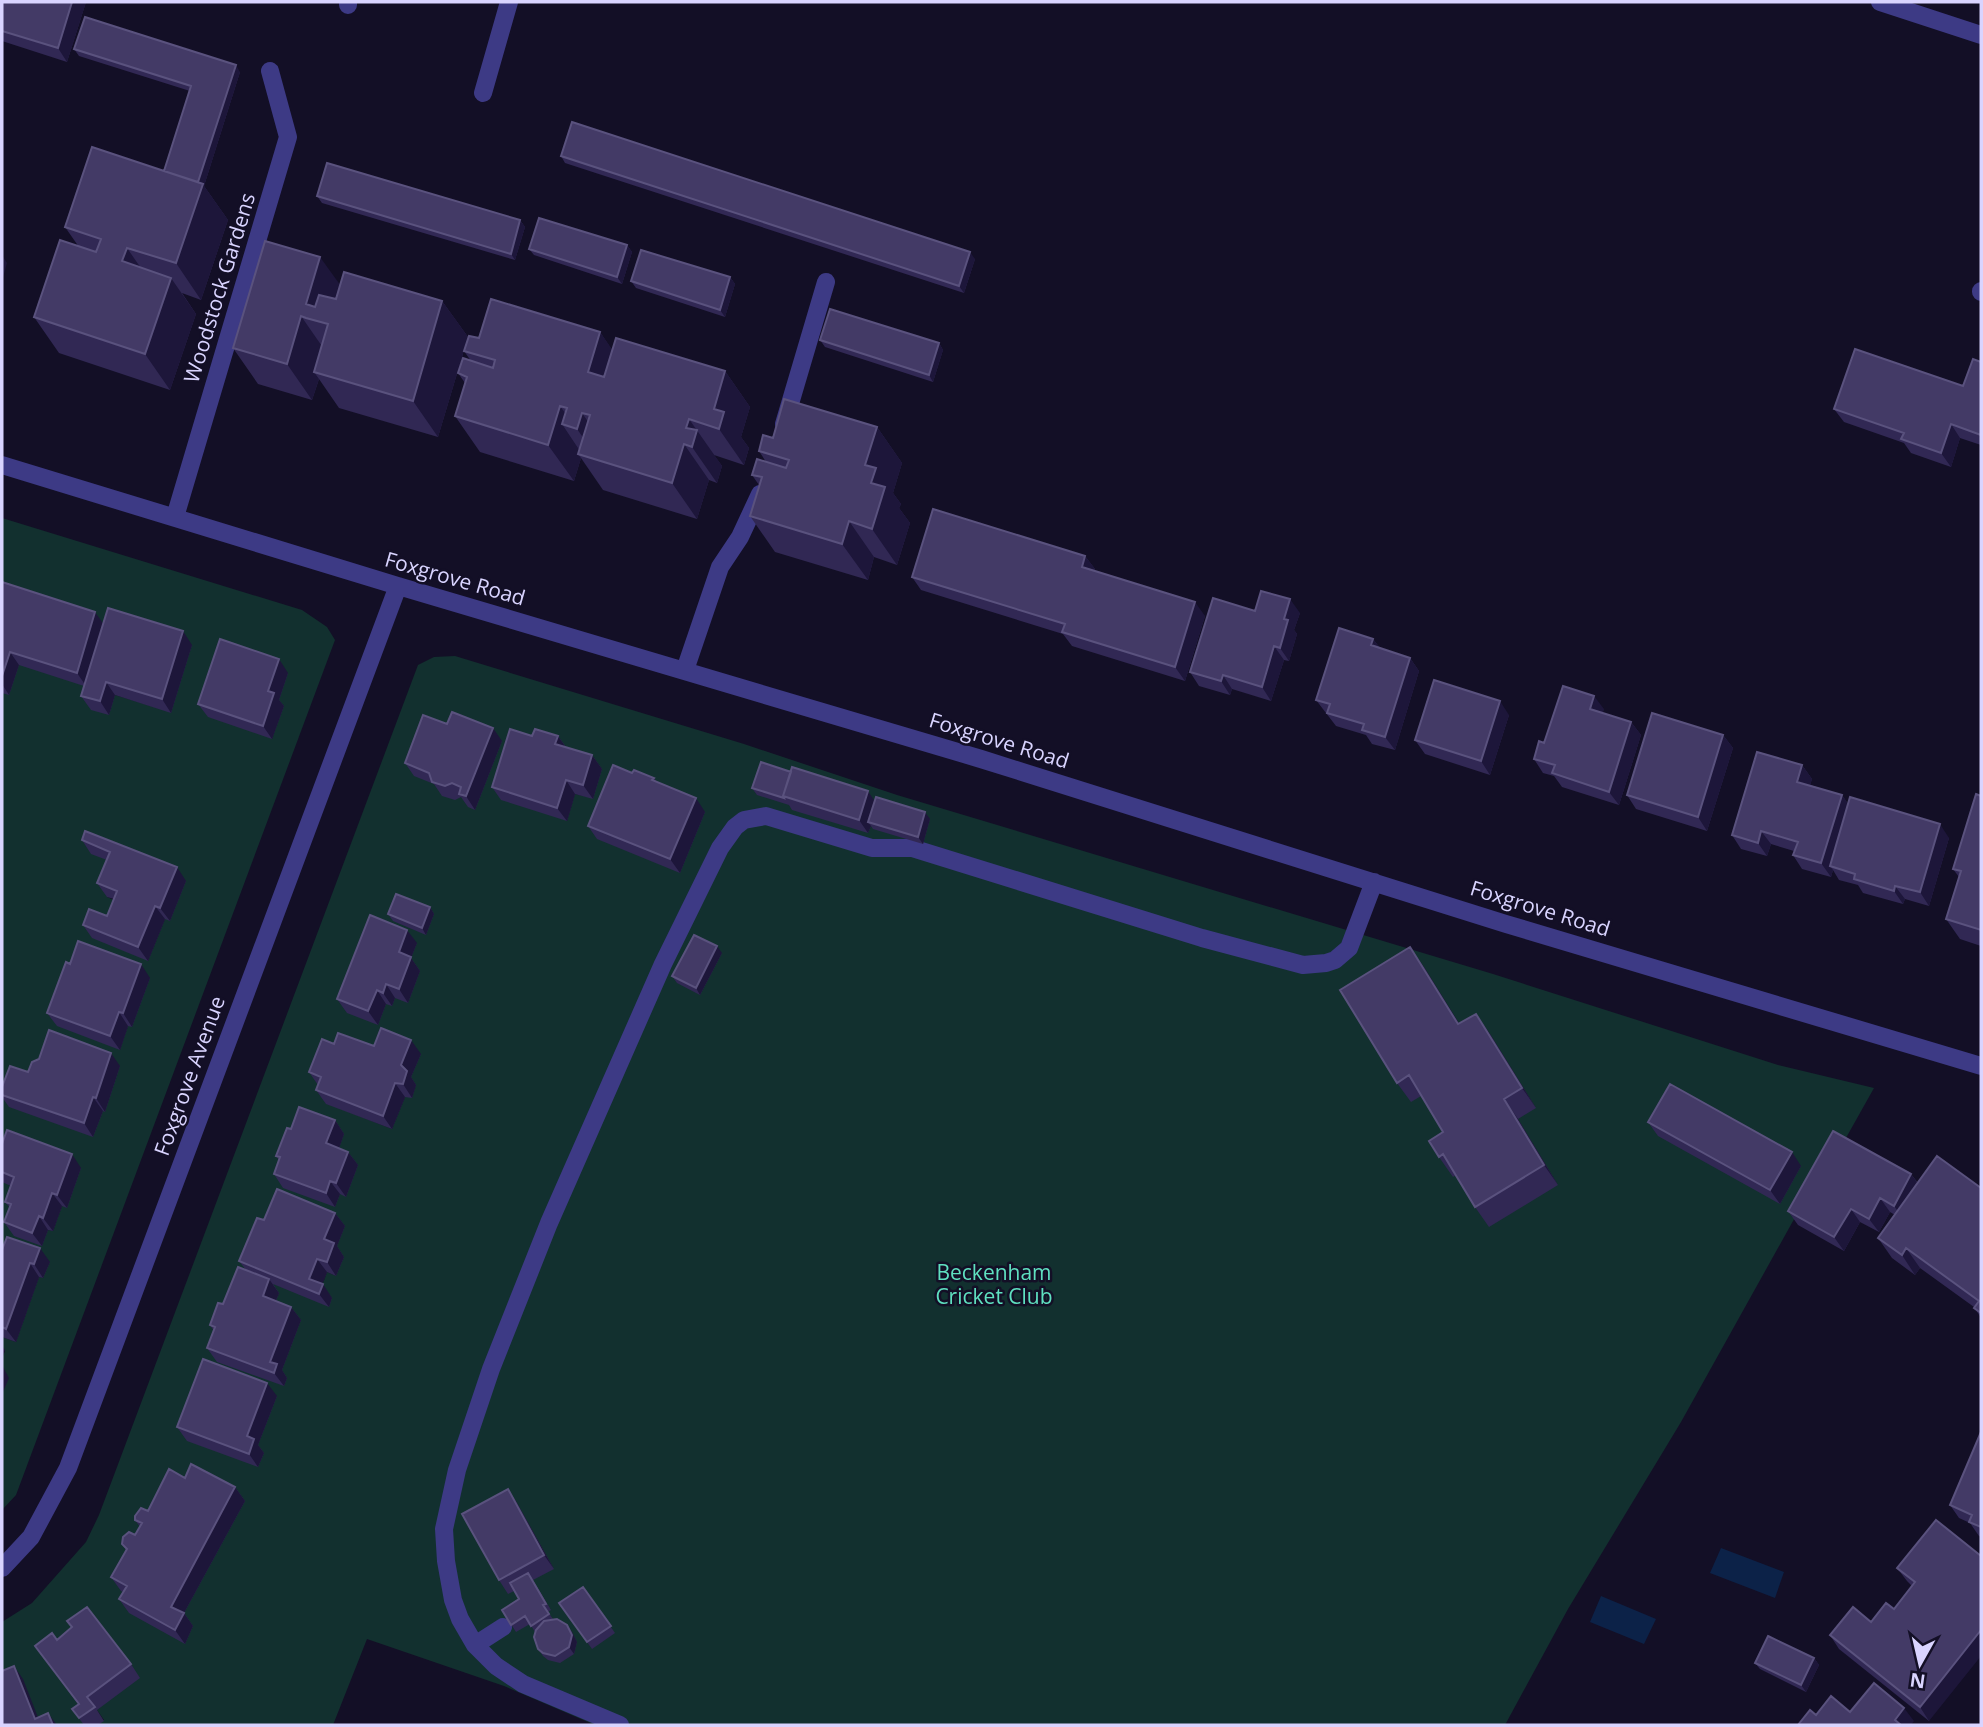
<svg xmlns="http://www.w3.org/2000/svg" width="1983" height="1727" font-family="'Open Sans',sans-serif">
  <rect width="100%" height="100%" fill="#130f26"/>
  <path fill="#12302f" fill-rule="evenodd" d="M2 518 302 610 327 627 335 640 16 1495 2 1510V1358L5 1351 2 1349V1337L16 1342 39 1277 44 1278 2 1260ZM118 622 171 712 115 695ZM229 653 277 705 283 707 272 739ZM120 865 165 919 148 961 126 905 107 897ZM76 976 132 1026H128L120 1050ZM24 1191 67 1208 62 1206 53 1231 48 1230Z
    M455 656 744 744 897 795 1493 974 1778 1065 1874 1088 1842 1145 1793 1221 1681 1422 1568 1609 1505 1725H595L504 1686 367 1639 333 1725H98L104 1720 97 1710 96 1620 88 1718 84 1725H41L2 1688V1622L32 1603 86 1542 99 1515 418 665 434 657ZM519 743 593 798 575 794 567 821ZM416 1085 412 1097H405L392 1129 326 1103ZM267 1232 336 1276 327 1272 319 1293ZM279 1293 272 1310 280 1375 217 1361Z"/>
  <path fill="#0c2248" d="M1721 1548 1784 1572 1775 1598 1710 1573Z
    M1601 1596 1656 1619 1644 1644 1590 1622Z"/>
  <g fill="none" stroke-linecap="round" stroke-linejoin="round">
    <path stroke="#3d3a85" stroke-width="18" d="M1880 2 1981 35
      M348 5V2
      M483 93 509 2
      M1981 291V292
      M784 424 826 282
      M2 465 398 586 981 759 1506 924 1981 1066
      M175 517 288 137 270 71
      M685 670 720 567 740 537 760 494
      M2 1568 31 1537 68 1468 398 586
      M475 1645 503 1627
      M620 1725 523 1684 496 1666 475 1645 460 1619 453 1600 446 1561 444 1529 457 1470 491 1369 549 1223 663 964 720 848 735 827 744 820 766 816 872 848H912L1202 938 1303 965 1326 963 1335 960 1349 948 1374 882"/>
  </g>
  <path fill="#312854" d="M2 2H86L67 62 2 41Z
    M74 49 240 72 204 186 228 220 201 300 182 293 196 314 170 390 59 353 34 317 79 247 65 227 164 171 190 91 79 56Z
    M561 156 975 259 964 293 565 163Z
    M317 196 520 220 525 227 515 260 322 203Z
    M627 245 632 252 622 284 534 255 529 249Z
    M730 277 735 284 725 317 636 288 631 281Z
    M340 285 442 301 468 337 438 437 339 408 319 379 312 400 258 384 233 348Z
    M600 332 612 350 725 371 750 407 741 437 749 448 744 465 714 455 722 466 717 483 709 480 697 519 603 490 581 458 574 481 480 452 455 416 465 383 458 373 471 361 464 351 479 338Z
    M820 340 939 343 943 350 933 382 825 347Z
    M1981 362V445L1960 438 1951 467 1911 453 1904 443 1844 422 1834 409 1963 386Z
    M877 427 902 463 893 493 901 504 899 508 910 523 897 565 874 557 868 580 775 552 750 516 759 485 752 475 766 462 759 451 773 438Z
    M1085 556 1095 569 1094 571 1205 616 1185 681 1072 646 1063 634 921 590 912 577Z
    M2 582 104 624 192 645 171 713 115 695 109 715 91 710 81 696 84 686 19 665 9 695 2 693Z
    M1255 611 1300 613 1294 630 1297 634 1289 661 1284 660 1271 701 1232 689 1230 695 1199 686 1190 672Z
    M1373 639 1380 648 1410 658 1419 671 1395 750 1372 744 1366 735 1336 726 1316 700Z
    M288 673 279 700 284 706 272 739 208 717 198 704Z
    M1604 709 1602 713 1631 722 1641 735 1619 805 1562 787 1554 776 1543 773 1534 759 1544 743Z
    M1509 715 1490 775 1425 754 1415 740Z
    M447 724 502 741 475 810 468 807 461 797 455 800 442 796 434 784 414 776 405 763Z
    M1723 735 1733 748 1707 831 1636 809 1627 795Z
    M532 736H558L566 747 592 755 602 769 593 799 575 794 567 821 501 800 492 787Z
    M1802 765 1812 779 1810 785 1842 795 1848 804 1949 838 1929 906 1905 899 1903 904 1863 893 1858 885 1839 880 1833 870 1831 877 1802 869 1793 855 1794 851 1771 844 1767 856 1741 849 1732 835Z
    M632 773 654 778 657 782 705 812 680 873 597 839 588 826Z
    M752 788 874 801 930 819 923 844 873 829 871 826 868 833 792 810 789 805 757 795Z
    M1981 796V946L1960 939 1946 919 1959 877 1953 869Z
    M82 840 186 881 170 921 165 919 148 961 92 938 83 925 107 916 114 899 107 897 97 883 107 860 91 854Z
    M430 907 434 914 426 935 393 921 388 914Z
    M417 943 411 958 420 971 408 1003 395 998 392 1006 386 1004 378 1025 347 1013 337 999Z
    M722 953 700 995 677 983 672 976Z
    M70 964 150 978 132 1027 128 1026 120 1050 57 1026 47 1013Z
    M1424 967 1459 1024 1490 1034 1536 1108 1518 1119 1558 1185 1489 1227 1475 1207 1456 1175 1453 1177 1439 1157 1443 1132 1421 1096 1411 1102 1397 1083Z
    M374 1046 421 1054 411 1077 416 1085 412 1098 405 1097 392 1129 326 1104 316 1090 318 1085 309 1072Z
    M120 1066 105 1112 103 1111 93 1137 9 1107 2 1097V1087L28 1072Z
    M335 1120 344 1134 339 1148 348 1152 358 1165 346 1197 340 1194 335 1207 283 1188 274 1174 279 1160 276 1156 291 1129Z
    M1648 1122 1801 1166 1780 1204 1658 1136Z
    M2 1144 81 1168 67 1208 62 1206 53 1231 48 1230 42 1246 14 1236 4 1222 10 1208 5 1202 11 1186 2 1182Z
    M1911 1174 1918 1183 1981 1188V1318L1974 1307 1920 1268 1915 1275 1892 1258 1878 1238 1895 1215 1890 1212 1879 1232 1860 1222 1844 1251 1798 1225 1788 1211Z
    M335 1213 345 1226 337 1246 344 1257 336 1276 327 1272 322 1284 332 1298 329 1307 273 1284 279 1293 276 1301 291 1307 301 1320 282 1370 287 1378 284 1386 217 1362 207 1348 214 1331 210 1325 246 1270 239 1261 264 1220Z
    M2 1250 50 1262 43 1278 39 1277 16 1342 2 1337Z
    M277 1396 258 1445 264 1453 258 1467 187 1441 177 1427Z
    M1981 1432V1537L1979 1536 1970 1523 1959 1518 1950 1505Z
    M185 1478 235 1487 245 1501 184 1613 193 1626 185 1644 129 1613 119 1599 123 1592 121 1591 111 1577 126 1550 122 1544 135 1535 140 1527 135 1520 148 1511Z
    M508 1489 517 1503 554 1569 533 1580 551 1610 548 1612 553 1619 567 1625 572 1632 577 1642 574 1654 560 1663 548 1660 543 1656 538 1649 535 1632 530 1624 516 1632 502 1610 519 1599 514 1591 508 1594 499 1580Z
    M1981 1556 1929 1721 1839 1649 1830 1635 1871 1622 1894 1609 1912 1586 1907 1581 1897 1568Z
    M583 1587 615 1633 592 1649 559 1603Z
    M57 1640 131 1664 140 1678 97 1710 104 1721 98 1725H84L72 1709 78 1704 35 1646Z
    M1814 1658 1819 1665 1806 1692 1760 1669 1755 1663Z"/>
  <path fill="#1d163a" d="M72 2H86L67 62 58 48Z
    M236 65 240 72 204 186 228 220 201 300 176 263 197 185Z
    M520 220 525 227 515 260 511 254Z
    M627 245 632 252 622 284 617 277Z
    M127 248 152 284 122 261Z
    M970 252 975 259 964 293 959 286Z
    M2 255 7 263 2 281Z
    M320 257 346 293 328 324 306 304Z
    M730 277 735 284 725 317 720 310Z
    M171 278 196 314 170 390 145 354Z
    M442 301 468 337 438 437 413 401Z
    M301 316 326 352 314 372 319 379 312 400 287 364Z
    M600 332 625 368 613 408 588 372Z
    M939 343 943 350 933 382 929 375Z
    M725 371 750 407 741 437 749 448 744 465 719 429 714 409Z
    M560 406 576 428 562 424 582 454H578L581 458 574 481 548 445Z
    M582 413 607 449 599 460 577 429Z
    M689 419 722 466 717 483 692 447 686 428Z
    M1951 424 1960 438 1951 467 1941 453Z
    M877 427 902 463 893 493 901 504 899 508 910 523 897 565 872 529 871 483 865 465Z
    M684 444 709 480 697 519 672 483Z
    M849 521 874 557 868 580 842 544Z
    M1085 556 1095 569 1091 581 1082 567Z
    M1290 599 1300 613 1294 630 1297 634 1289 661 1280 648 1284 619Z
    M1195 602 1205 616 1185 681 1175 667Z
    M95 612 105 626 86 686 77 673Z
    M183 631 192 645 171 713 162 699Z
    M1373 639 1383 652 1371 645Z
    M1274 646 1284 660 1271 701 1262 687Z
    M10 652 19 665 9 695 2 684V676Z
    M1410 658 1419 671 1395 750 1385 737Z
    M279 659 288 673 279 700 284 706 272 739 263 726 268 691Z
    M1223 675 1232 689 1230 695 1221 681Z
    M106 682 115 695 109 715 100 701Z
    M1594 696 1604 709 1600 723 1590 709Z
    M1500 701 1509 715 1490 775 1481 761Z
    M1631 722 1641 735 1619 805 1609 792Z
    M493 728 502 741 475 810 466 796Z
    M1723 735 1733 748 1707 831 1698 817Z
    M558 736 567 749 555 744Z
    M592 755 602 769 593 799 583 785Z
    M1802 765 1812 779 1807 795 1797 782Z
    M566 780 575 794 567 821 557 808Z
    M868 791 877 805 868 822 871 826 868 833 859 820Z
    M1842 795 1851 808 1830 866 1833 870 1831 877 1821 863Z
    M696 798 705 812 680 873 670 859Z
    M925 812 930 819 923 844 918 837Z
    M1940 824 1949 838 1929 906 1920 892Z
    M1761 831 1771 844 1767 856 1758 843Z
    M177 867 186 881 170 921 160 908Z
    M1895 886 1905 899 1903 904 1894 891Z
    M155 906 165 919 148 961 138 947Z
    M430 907 434 914 426 935 422 928Z
    M407 930 417 943 411 958 420 971 408 1003 399 989V952Z
    M717 946 722 953 700 995 696 988Z
    M1410 947 1424 967 1472 1044 1458 1024Z
    M141 964 150 978 132 1027 123 1013Z
    M386 984 395 998 392 1006 383 993Z
    M377 990 386 1004 378 1025 368 1011Z
    M119 1012 128 1026 120 1050 110 1036Z
    M1476 1014 1490 1034 1536 1108 1522 1088Z
    M411 1040 421 1054 411 1077 416 1085 412 1098 403 1084 401 1065Z
    M111 1053 120 1066 105 1112 96 1098Z
    M395 1083 405 1097 392 1129 383 1116Z
    M93 1097 103 1111 93 1137 84 1123Z
    M1504 1099 1518 1119 1558 1185 1544 1165Z
    M335 1120 344 1134 336 1157 326 1143Z
    M348 1152 358 1165 346 1197 336 1183Z
    M1792 1152 1801 1166 1780 1204 1770 1190Z
    M72 1154 81 1168 67 1208 57 1195Z
    M1911 1174 1921 1188 1904 1219 1894 1206Z
    M330 1181 340 1194 335 1207 326 1193Z
    M52 1193 62 1206 53 1231 43 1218Z
    M1880 1198 1890 1212 1879 1232 1869 1219Z
    M1851 1209 1860 1222 1844 1251 1834 1237Z
    M335 1213 345 1226 337 1246 344 1257 336 1276 327 1262 324 1239Z
    M39 1216 48 1230 42 1246 32 1233Z
    M40 1248 50 1262 43 1278 34 1264Z
    M1906 1248 1920 1268 1915 1275 1902 1255Z
    M317 1259 327 1272 319 1293 309 1279Z
    M30 1263 39 1277 16 1342 6 1329Z
    M269 1279 279 1293 272 1310 263 1296Z
    M323 1284 332 1298 329 1307 319 1294Z
    M291 1307 301 1320 282 1370 287 1378 284 1386 274 1373 270 1362Z
    M2 1346 5 1350 2 1358Z
    M2 1365 9 1378 2 1394Z
    M267 1383 277 1396 258 1445 264 1453 258 1467 249 1454 247 1436Z
    M235 1487 245 1501 184 1613 193 1626 185 1644 175 1630 171 1607Z
    M508 1489 517 1503 554 1569 544 1555Z
    M567 1625 572 1632 577 1642 574 1654 569 1647Z
    M1981 1630V1656L1929 1721 1920 1707Z
    M1814 1658 1819 1665 1806 1692 1801 1685Z
    M14 1666 23 1679 41 1725 35 1719Z
    M1904 1708 1914 1721 1911 1725H1898L1895 1720Z
    M48 1713 57 1725H53Z"/>
  <path fill="#433a66" stroke="#5a527e" stroke-width="2" d="M2 2H72L58 48 2 31Z
    M85 17 236 65 198 182 164 171 191 86 74 49Z
    M572 122 970 252 959 286 561 156Z
    M92 147 203 184 176 263 127 248 122 261 171 278 145 354 34 317 60 240 96 252 101 239 65 227Z
    M327 163 520 220 511 254 317 196Z
    M539 218 627 245 617 277 529 249Z
    M265 241 320 257 306 304 315 307 319 295 336 299 344 272 442 301 413 401 314 372 328 324 306 318 301 316 287 364 233 348Z
    M641 250 730 277 720 310 631 281Z
    M491 299 600 332 588 372 604 377 616 338 725 371 714 409 724 412 719 429 689 419 686 428 697 430 692 447 684 444 672 483 578 454 590 415 582 413 577 429 562 424 567 408 560 406 548 445 455 416 467 377 458 373 463 358 493 368 495 360 464 351 469 336 479 338Z
    M830 309 939 343 929 375 820 340Z
    M1855 349 1963 386 1973 359 1981 362V435L1951 424 1941 453 1901 439 1904 433 1834 409Z
    M784 399 877 427 865 465 876 468 871 483 885 487 872 529 849 521 842 544 750 516 762 477 752 475 757 459 786 468 789 460 759 451 763 435 773 438Z
    M933 509 1085 556 1082 567 1195 602 1175 667 1062 632 1065 624 912 577Z
    M2 582 95 612 77 673 10 652 2 676Z
    M1261 591 1290 599 1284 619 1288 620 1280 648 1274 646 1262 687 1223 675 1221 681 1190 672 1213 598 1255 611Z
    M108 608 183 631 162 699 106 682 100 701 81 696Z
    M1339 628 1373 639 1371 645 1410 658 1385 737 1362 730 1364 724 1327 713 1330 704 1316 700Z
    M220 639 279 659 268 691 274 693 263 726 198 704Z
    M1434 680 1500 701 1481 761 1415 740Z
    M1563 686 1594 696 1590 709 1631 722 1609 792 1552 773 1555 765 1534 759 1539 741 1544 743Z
    M452 712 493 728 466 796 459 794 461 787 452 783 445 786 432 782 429 773 405 763 423 715 447 724Z
    M1652 713 1723 735 1698 817 1627 795Z
    M510 729 532 736 535 729 558 736 555 744 592 755 583 785 566 780 557 808 492 787Z
    M1757 752 1802 765 1797 782 1842 795 1821 863 1793 855 1798 842 1761 831 1758 843 1732 835Z
    M761 762 791 772 783 796 784 798 752 788Z
    M613 765 632 773 634 770 654 778 652 780 696 798 670 859 588 826Z
    M792 767 868 791 859 820 783 796Z
    M1976 794 1981 796V930L1946 919 1961 871 1953 869Z
    M876 797 925 812 918 837 868 822Z
    M1850 797 1940 824 1920 892 1895 886 1894 891 1854 879 1855 874 1830 866Z
    M85 831 177 867 160 908 155 906 138 947 83 925 89 909 107 916 117 891 97 883 110 852 82 840Z
    M396 894 430 907 422 928 388 914Z
    M370 915 407 930 399 952 411 957 399 989 386 984 383 993 377 990 368 1011 337 999Z
    M694 935 717 946 696 988 672 976Z
    M78 941 141 964 123 1013 119 1012 110 1036 47 1013 66 962 70 964Z
    M1410 947 1458 1024 1476 1014 1522 1088 1504 1099 1544 1165 1475 1207 1443 1154 1439 1157 1429 1141 1443 1132 1409 1075 1397 1083 1340 990Z
    M381 1028 411 1040 401 1065 407 1071 403 1084 395 1083 383 1116 316 1090 321 1077 309 1072 322 1039 334 1044 338 1033 374 1046Z
    M49 1030 111 1053 96 1098 93 1097 84 1123 2 1095V1087L10 1066 28 1072 32 1062 39 1059Z
    M1670 1084 1792 1152 1770 1190 1648 1122Z
    M299 1107 335 1120 326 1143 348 1152 336 1183 330 1181 326 1193 274 1174 280 1157 276 1156 287 1128 291 1129Z
    M7 1130 72 1154 57 1195 52 1193 43 1218 39 1216 32 1233 4 1222 11 1204 5 1202 14 1177 2 1172V1144Z
    M1833 1131 1911 1174 1894 1206 1880 1198 1869 1219 1851 1209 1834 1237 1788 1211Z
    M1937 1156 1981 1188V1313L1974 1308 1979 1301 1906 1248 1902 1255 1878 1238Z
    M277 1189 335 1213 324 1239 334 1243 327 1262 317 1259 309 1279 323 1284 319 1294 239 1261 257 1218 264 1220Z
    M7 1237 40 1248 34 1264 30 1263 6 1329 2 1327V1250Z
    M238 1267 269 1279 263 1296 291 1307 270 1362 277 1364 274 1373 207 1348 215 1327 210 1325 218 1303 223 1304Z
    M203 1359 267 1383 247 1436 254 1439 249 1454 177 1427Z
    M1981 1432V1527L1969 1522 1972 1515 1950 1505Z
    M191 1464 235 1487 171 1607 184 1613 175 1630 119 1599 127 1586 111 1577 127 1549 122 1544 123 1537 129 1532 135 1535 142 1523 135 1520V1516L141 1508 148 1511 169 1469 185 1478Z
    M508 1489 544 1555 499 1580 462 1514Z
    M1936 1520 1981 1556V1630L1920 1707 1830 1635 1853 1607 1871 1622 1886 1603 1894 1609 1915 1582 1897 1568Z
    M528 1573 546 1604 543 1605 549 1614 531 1626 525 1616 511 1625 502 1610 519 1599 510 1583Z
    M583 1587 611 1626 587 1642 559 1603Z
    M87 1607 131 1664 87 1697 95 1707 79 1718 72 1709 79 1704 35 1646 52 1633 57 1640 72 1627 67 1621Z
    M557 1619 567 1625 572 1635 569 1647 555 1656 543 1653 538 1649 534 1637 536 1630 544 1621Z
    M1768 1636 1814 1658 1801 1685 1755 1663Z
    M14 1666 35 1719 48 1713 53 1725H2V1671Z
    M1874 1683 1904 1708 1895 1720 1901 1725H1798L1810 1710 1816 1715 1831 1696 1850 1712Z"/>
  <g text-anchor="middle" stroke-width="5" stroke-linejoin="round" paint-order="stroke">
    <g font-size="21" fill="#d9d4ff" stroke="#130f26">
      <text transform="translate(220 288) rotate(-73)" y="7">Woodstock Gardens</text>
      <text transform="translate(455 579) rotate(16)" y="7">Foxgrove Road</text>
      <text transform="translate(999 741) rotate(17)" y="7">Foxgrove Road</text>
      <text transform="translate(1540 909) rotate(17)" y="7">Foxgrove Road</text>
      <text transform="translate(190 1076) rotate(-70)" y="7">Foxgrove Avenue</text>
    </g>
    <g font-size="21" fill="#5fe0c0" stroke="#130f26">
      <text x="994" y="1280">Beckenham<tspan x="994" dy="24">Cricket Club</tspan></text>
    </g>
  </g>
  <rect width="1983" height="1727" fill="none" stroke="#d9d4ff" stroke-width="7"/>
  <g transform="translate(1920 1664) rotate(188)" stroke="#130f26" stroke-width="5" paint-order="stroke">
  <path d="M0-5L12 26L0 18L-12 26Z" fill="#d9d4ff"/>
  <text y="-10" font-size="19" font-weight="bold" text-anchor="middle" fill="#d9d4ff">N</text>
  </g>
</svg>
